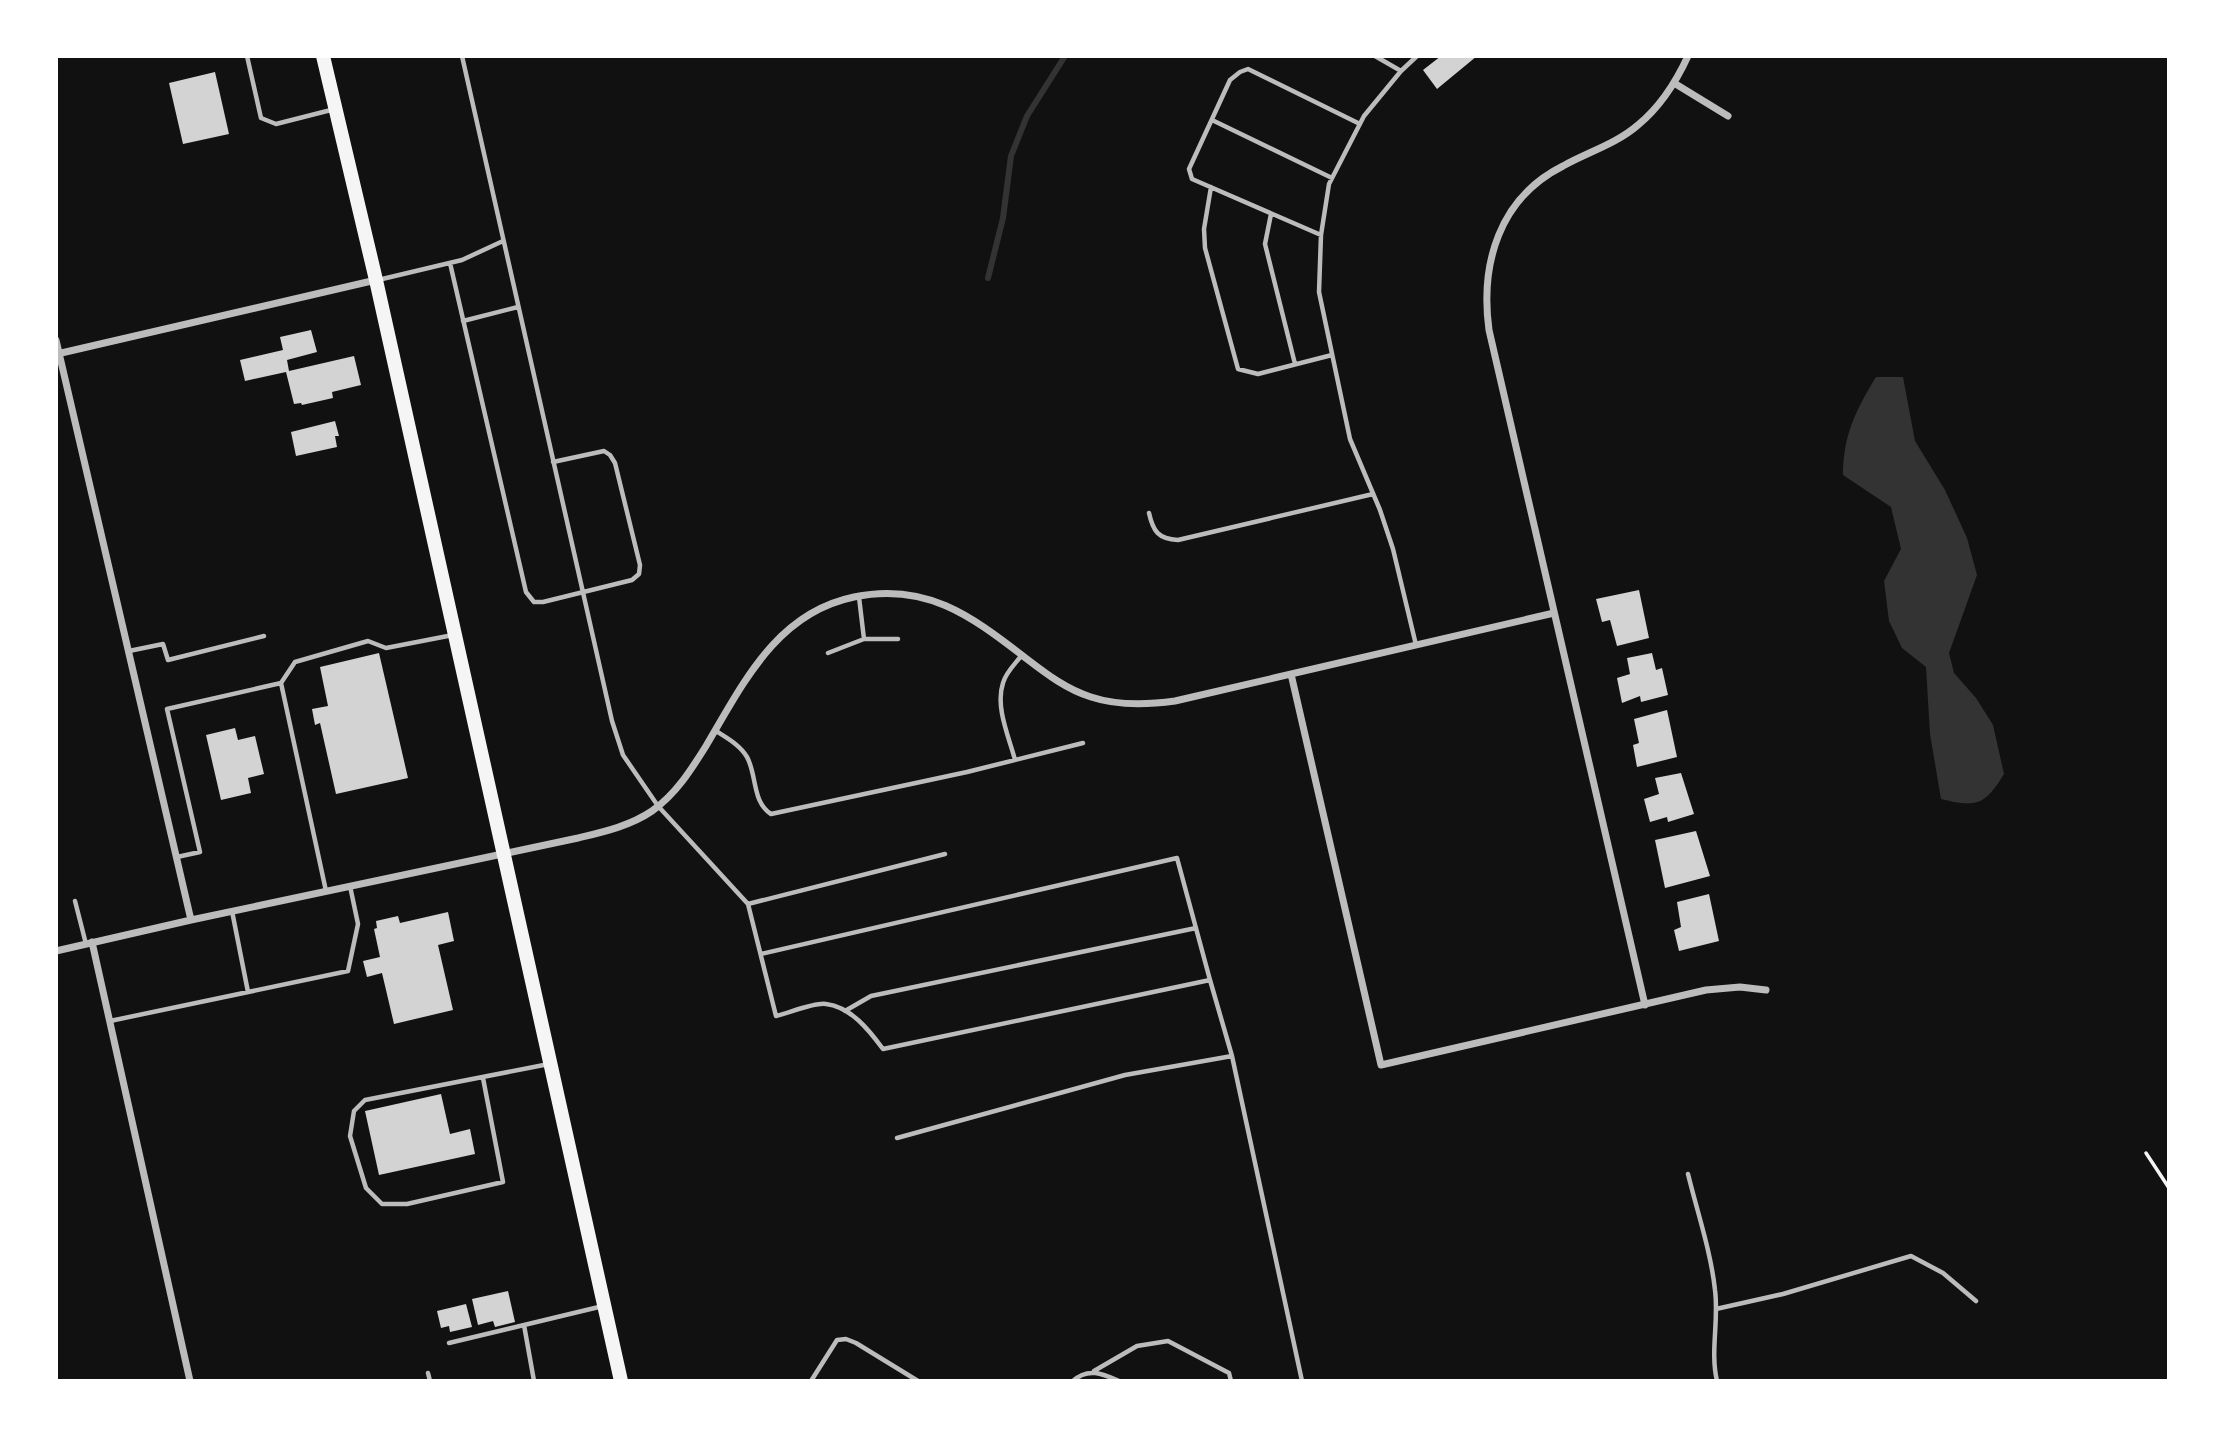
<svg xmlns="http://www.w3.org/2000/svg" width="2225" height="1437" font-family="'Alegreya Sans',sans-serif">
  <rect width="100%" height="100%" fill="#111"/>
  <path fill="#333" d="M1876 377H1903L1915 441 1945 490 1967 538 1977 575 1949 653 1954 673 1976 698 1993 725 2004 774C1985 805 1977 808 1941 799L1930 734 1926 667 1902 648 1889 621 1884 581 1901 549 1891 507 1843 475C1843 435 1856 410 1876 377Z"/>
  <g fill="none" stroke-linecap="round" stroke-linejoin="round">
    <path stroke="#333" stroke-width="6" d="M988 278 1003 218 1011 156 1027 116 1065 56"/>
  </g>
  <path fill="#d3d3d3" d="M1441 56H1477L1437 89 1423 70Z
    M215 72 229 134 183 144 169 83Z
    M311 330 317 352 287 360 289 371 354 356 361 385 332 392 333 398 302 405 301 403 294 404 286 372 245 381 240 360 283 350 280 337Z
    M335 421 339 436H335L337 447 296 456 291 432Z
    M1639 590 1649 638 1617 646 1610 620 1602 622 1596 599Z
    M379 653 408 778 336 794 320 723 315 725 312 709 328 706 320 667Z
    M1652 653 1656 670 1662 668 1668 695 1641 702 1640 696 1622 703 1617 678 1630 674 1627 658Z
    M1667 710 1677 757 1637 767 1633 745 1639 743 1634 719Z
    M235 728 238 740 255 736 264 774 248 778 251 793 221 800 206 735Z
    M1681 773 1694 814 1668 822 1667 817 1650 822 1644 799 1659 794 1655 778Z
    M1696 831 1710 876 1665 888 1655 840Z
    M1709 894 1719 941 1679 951 1674 930 1681 927 1677 902Z
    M448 912 454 941 438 945 453 1010 394 1024 382 973 367 977 363 961 380 957 374 929 377 928 376 921 398 916 400 923Z
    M441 1094 450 1134 470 1129 475 1154 379 1175 365 1111Z
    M508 1291 515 1322 495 1327 493 1321 478 1325 472 1299Z
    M466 1304 472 1327 450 1332 449 1326 441 1328 437 1311Z"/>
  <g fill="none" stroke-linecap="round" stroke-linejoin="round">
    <path stroke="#f5f5f5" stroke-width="3.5" d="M2146 1153 2169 1188"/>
    <path stroke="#bcbcbc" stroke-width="4.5" d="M247 56 261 118 276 124 331 110
      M462 56 612 721 623 755 658 806 748 904 776 1016C789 1013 815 1002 826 1004 851 1007 869 1030 883 1049L1210 980 1232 1056 1302 1381
      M1375 56 1401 71
      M1212 120 1332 178
      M1211 187 1204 229 1205 248 1238 369 1258 374 1332 355
      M1271 214 1265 244 1295 364
      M1321 235 1192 179 1189 169 1230 80 1240 72 1248 69 1360 124
      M450 263 526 592 534 602H543L632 580 639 574 640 565 615 463 610 455 604 451 553 462
      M378 280 462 260 503 241
      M463 321 518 307
      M1149 513C1153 531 1158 539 1178 540L1373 494
      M864 639H898
      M1416 645 1393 549 1380 510 1350 439 1319 292 1321 235 1329 184 1364 116 1401 71 1417 56
      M129 651 163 644 168 660 264 636
      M828 653 864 639 859 597
      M716 731C727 738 740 745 747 757 757 775 752 802 771 814L967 772 1083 743
      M1015 760C1009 737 995 707 1003 683 1006 672 1015 664 1022 655
      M177 857 200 852 167 709 281 683
      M326 891 281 683 295 662 368 641 386 648 453 635
      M75 901 86 944
      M748 904 945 854
      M232 911 248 992
      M761 954 1177 858 1210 980
      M845 1011 871 996 1196 928
      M110 1021 348 971 358 924 350 886
      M483 1078 503 1182 407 1204H382L366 1188 350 1136 354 1111 365 1100 549 1064
      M897 1138 1125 1075 1232 1056
      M1688 1174C1697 1211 1711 1252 1715 1290 1719 1321 1710 1351 1717 1381
      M1716 1309 1783 1294 1911 1256 1943 1273 1976 1301
      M524 1325 534 1381
      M449 1343 603 1306
      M1094 1371 1137 1346 1168 1341 1229 1373 1231 1381
      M428 1373 430 1381
      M811 1381 837 1340 846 1339 856 1343 918 1381
      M1073 1381C1088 1367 1103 1374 1119 1381"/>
    <path stroke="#bcbcbc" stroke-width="7" d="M1674 83 1728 116
      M56 340 191 920
      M57 354 376 280
      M1291 674 1381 1065 1706 990 1740 987 1766 990
      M92 942 190 1381
      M56 951 191 920 578 838C603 832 630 826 652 811 676 794 691 770 706 746 743 684 776 613 854 597 925 582 970 615 1023 656 1044 672 1065 689 1091 697 1118 706 1146 705 1175 701L1554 613
      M1645 1005 1489 330C1480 264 1499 198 1563 166 1588 152 1616 144 1638 125 1660 107 1676 82 1688 56"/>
    <path stroke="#f5f5f5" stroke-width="14" d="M323 56 376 280 621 1381"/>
  </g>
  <rect width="2225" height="1437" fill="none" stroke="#ffffff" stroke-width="116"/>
</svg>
